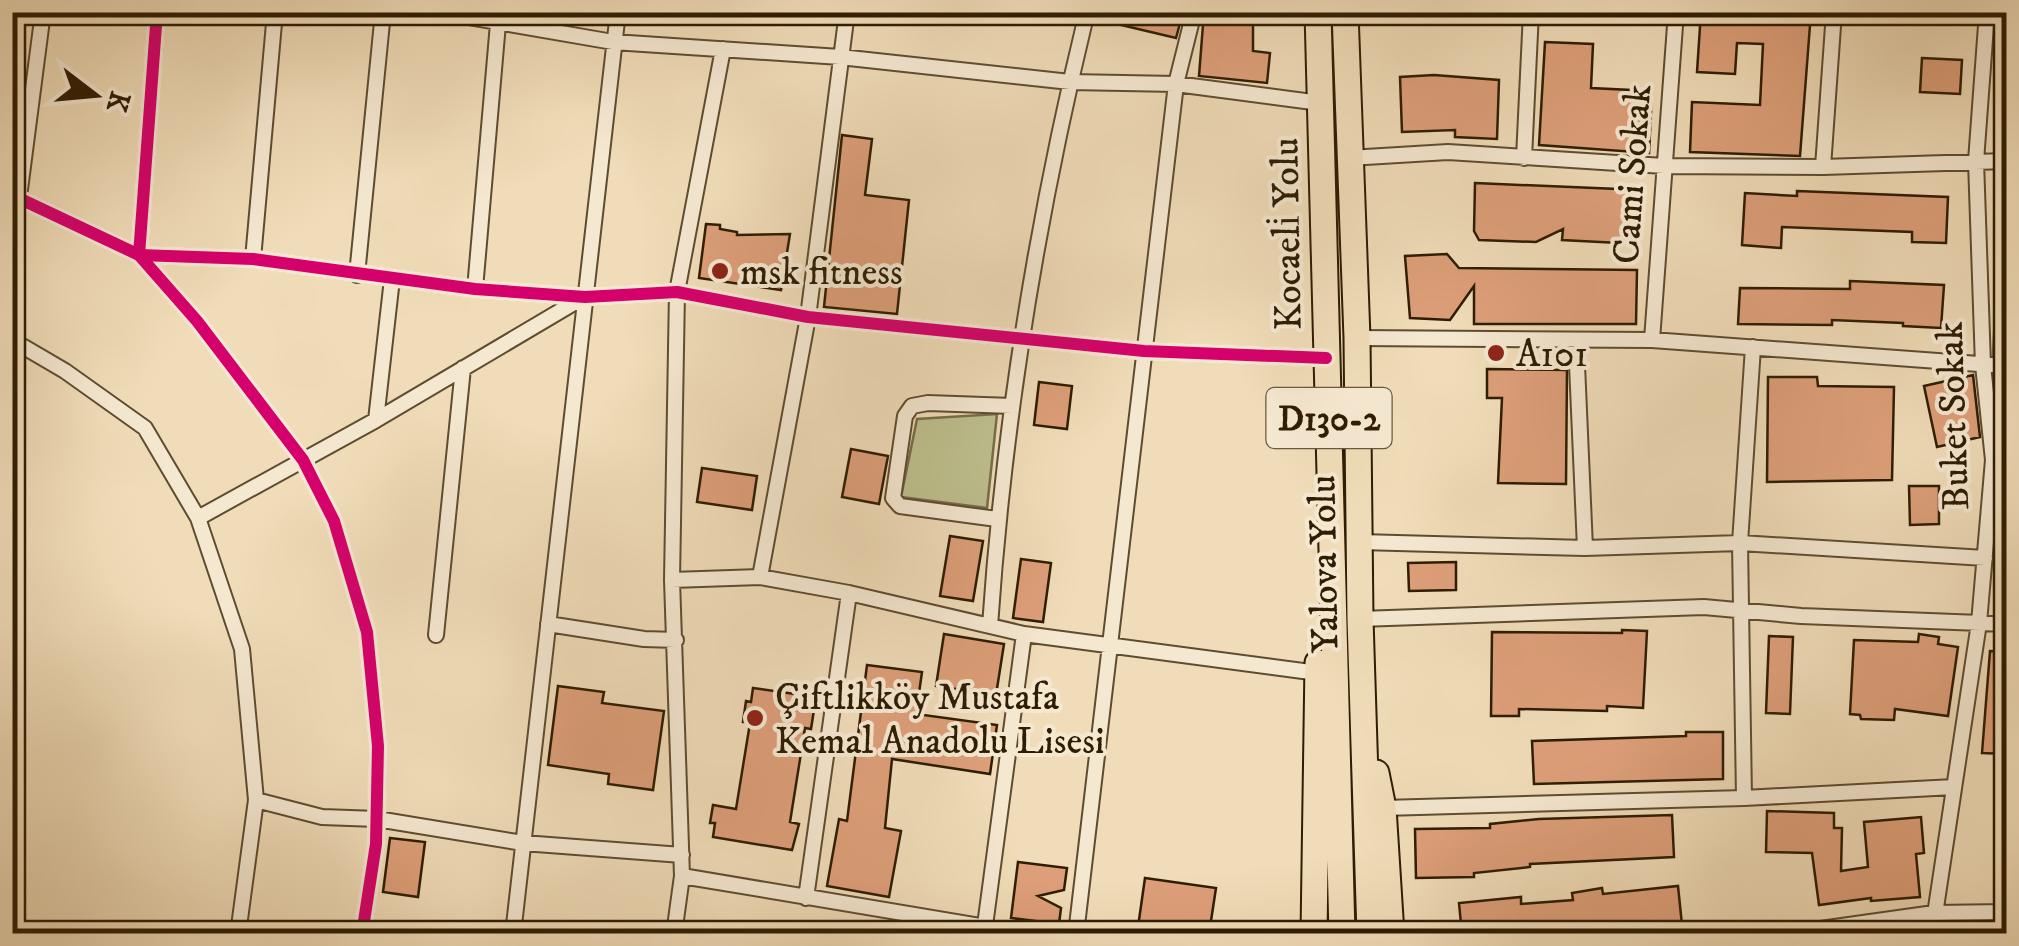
<svg xmlns="http://www.w3.org/2000/svg" width="2019" height="946" font-family="'IM FELL DW Pica',serif">
  <rect width="100%" height="100%" fill="#f0dcb8"/>
  <filter id="stains"><feTurbulence type="fractalNoise" baseFrequency=".002" numOctaves="4"/><feColorMatrix values="0 0 0 0 .2 0 0 0 0 .09 0 0 0 0 .02 0 0 0 .5 -.17"/></filter>
  <radialGradient id="worn" r=".72"><stop offset=".6" stop-color="#630" stop-opacity="0"/><stop offset="1" stop-color="#630" stop-opacity=".3"/></radialGradient>
  <path fill="#bdbf8d" stroke="#766e48" stroke-width="2.5" d="M2001 187H2006V356L1993 355Z
    M997 414 987 508 901 497 917 419Z"/>
  <path fill="#dd9f79" stroke="#2e1c03" stroke-width="2.5" d="M1097 12H1183L1176 38 1096 19Z
    M1204 12H1253V51L1270 53 1267 83 1199 76Z
    M1701 12H1811L1800 156 1690 152 1692 102 1760 105 1763 44 1737 43 1735 74 1697 72Z
    M1545 42 1593 44 1591 88 1652 91 1649 153 1539 145Z
    M1922 58 1962 60 1960 94 1920 92Z
    M1434 75 1499 80 1497 139 1455 137V130L1402 132 1400 77Z
    M842 135 872 139 865 195 909 200 897 314 824 307Z
    M1475 183 1641 190 1638 244 1562 240 1563 229 1536 242 1479 240 1474 231Z
    M1797 191 1948 197 1946 243 1912 242V232L1782 227 1781 248 1742 245 1745 193 1797 196Z
    M706 224 720 225V229L737 232V235L790 234 781 290 699 278Z
    M1447 254 1459 268 1637 270 1636 324H1474V286L1450 320 1410 318 1405 256Z
    M1850 281 1944 285 1941 328 1903 326V323L1832 320V325L1738 324 1740 288 1850 289Z
    M1487 369 1567 370 1566 484 1498 483 1502 398H1487Z
    M1973 375 1980 437 1937 447 1924 386Z
    M1768 377H1817L1818 386 1894 387 1892 480 1767 482Z
    M1039 382 1072 386 1067 429 1034 425Z
    M851 449 888 456 879 504 842 497Z
    M702 468 757 476 752 510 697 502Z
    M1909 486H1939V524L1910 525Z
    M950 536 983 541 973 601 940 596Z
    M1021 559 1051 563 1043 622 1013 618Z
    M1456 562V590L1409 591 1408 563Z
    M1622 630 1647 631 1643 708 1607 706V711L1519 709V716H1491L1492 632 1622 633Z
    M944 634 1004 644 996 695 936 686Z
    M1919 634 1939 637 1938 644 1958 647 1948 716 1895 709 1894 720 1861 719 1860 715 1850 714 1854 640 1918 642Z
    M1769 636 1793 637 1790 714 1766 713Z
    M1990 651 2006 652V754L1982 753Z
    M867 665 922 672 916 714 997 725 990 774 892 759 885 828 901 831 889 897 827 886 839 819 847 821Z
    M558 686 604 692 602 703 664 711 653 790 608 784 609 774 548 765Z
    M753 688 816 697 811 729 805 728 790 822 799 824 792 850 713 837 715 823H710L713 805 736 809 750 723 743 722 746 701 751 702Z
    M1686 732H1723V779L1534 784 1532 741 1686 736Z
    M1767 811 1834 813V828H1842L1841 871 1868 867 1864 822 1921 817 1924 853 1916 854 1920 897 1871 901V898L1819 905 1812 853 1766 852Z
    M1672 815 1674 857 1530 864V867L1474 873V877L1416 878 1415 829 1490 828V824L1539 819Z
    M390 838 425 842 418 897 383 892Z
    M1018 862 1067 868 1064 890 1038 896 1061 908 1059 924 1011 918Z
    M1145 878 1216 888 1209 934H1137Z
    M1678 886 1682 925 1599 934H1462L1459 903 1521 897V904L1573 900 1572 893 1602 888 1603 894Z"/>
  <g fill="none" stroke-linecap="round" stroke-linejoin="round">
    <g stroke="#5e4c30" stroke-width="18">
      <path id="street" d="M157 12 139 255 197 321 303 460 334 521 367 632 378 746 376 844 362 934
        M439 12 613 42 840 57 1070 82 1176 84 1320 103
        M1349 158 1448 152 1664 166 1823 167 2006 161
        M1524 158 1531 12
        M1823 167 1834 12
        M12 195 139 255 253 259 475 289 585 297 677 292 808 317 1144 351 1326 358
        M19 197 43 12
        M253 259 275 12
        M357 275 383 12
        M475 289 499 12
        M1357 338 1652 340 2006 366
        M12 340 65 371 145 428 198 518 242 649 256 800 238 934
        M1652 340 1676 12
        M1576 342 1585 548
        M376 420 392 279
        M198 518 376 420 584 297
        M997 519 900 506 893 498 905 416 912 406 928 403 1012 406
        M1360 542 1585 548 1740 543 1985 558
        M760 577 808 317 847 12
        M672 580 760 577 849 593 1024 634 1318 673
        M1360 619 1704 607 1801 616 2006 624
        M548 624 644 639 676 640
        M990 626C1004 418 1038 214 1087 12
        M436 635 463 368
        M1744 798 1740 543 1753 347
        M256 800 322 817 377 819 523 843 682 855
        M1383 808 1744 798 1954 787
        M682 876 1028 934
        M806 898 849 593
        M984 933 1024 634
        M513 934 618 12
        M674 934 682 876 672 580 677 292 723 49
        M1076 934 1176 84 1194 12
        M1785 934 1934 913 2006 912
        M1932 934 1979 623 1993 460 1983 365 1976 161 1987 12"/>
    </g>
    <g stroke="#2e1c03" stroke-width="29">
      <path id="highway" d="M1318 12 1342 934
        M1345 12 1357 338 1360 619 1370 934
        M1376 773 1383 808 1391 934
        M1314 934 1318 663"/>
    </g>
    <use href="#street" stroke="#f5e8d1" stroke-width="14"/>
    <use href="#highway" stroke="#f0dcb8" stroke-width="25"/>
    <g stroke="#f5e8d1" stroke-width="19">
      <path id="cycleway" d="M157 12 139 255 197 321 303 460 334 521 367 632 378 746 376 844 362 934
        M12 195 139 255 253 259 475 289 585 297 677 292 808 317 1144 351 1326 358"/>
    </g>
    <use href="#cycleway" stroke="#d6006c" stroke-width="12"/>
  </g>
  <g fill="#8f2418" stroke="#f5e8d1" stroke-width="4">
    <circle cx="720" cy="271" r="10"/>
    <circle cx="1496" cy="353" r="10"/>
    <circle cx="755" cy="718" r="10"/>
  </g>
  <g text-anchor="middle" stroke-width="8" stroke-linejoin="round" paint-order="stroke">
    <rect fill="#f5e8d1" stroke="#6a5941" stroke-width="2.5" x="1266.5" y="388" width="125" height="60" rx="8"/>
    <g font-size="35" font-weight="bold" fill="#2e1c03">
      <text x="1329" y="430">D130-2</text>
    </g>
    <g font-size="38" fill="#2e1c03" stroke="#f5e8d1">
      <text transform="translate(1631 174) rotate(-86)" y="13">Cami Sokak</text>
      <text transform="translate(1286 234) rotate(-91)" y="13">Kocaeli̇ Yolu</text>
      <text transform="translate(1952 416) rotate(-92)" y="13">Buket Sokak</text>
      <text transform="translate(1323 564) rotate(-91)" y="13">Yalova Yolu</text>
    </g>
    <g font-size="38" fill="#2e1c03" stroke="#f5e8d1" text-anchor="start">
      <text x="740" y="284">msk fitness</text>
      <text x="1516" y="366">A101</text>
      <text x="775" y="709">Çiftlikköy Mustafa<tspan x="775" dy="44">Kemal Anadolu Lisesi</tspan></text>
    </g>
  </g>
  <rect width="2019" height="946" fill="none" stroke="#f0dcb8" stroke-width="50"/>
  <rect x="15" y="15" width="1989" height="916" fill="none" stroke="#2e1c03" stroke-width="5"/>
  <rect x="25" y="25" width="1969" height="896" fill="none" stroke="#2e1c03" stroke-width="2.5"/>
  <g transform="translate(95 95) rotate(106)" stroke="#f5e8d1" stroke-width="8" paint-order="stroke">
  <path d="M0-8L18 38L0 25L-18 38Z" fill="#2e1c03"/>
  <text y="-15" font-size="28" font-weight="bold" text-anchor="middle" fill="#2e1c03">K</text>
  </g>
  <rect width="100%" height="100%" filter="url(#stains)"/>
  <rect width="100%" height="100%" fill="url(#worn)"/>
</svg>
